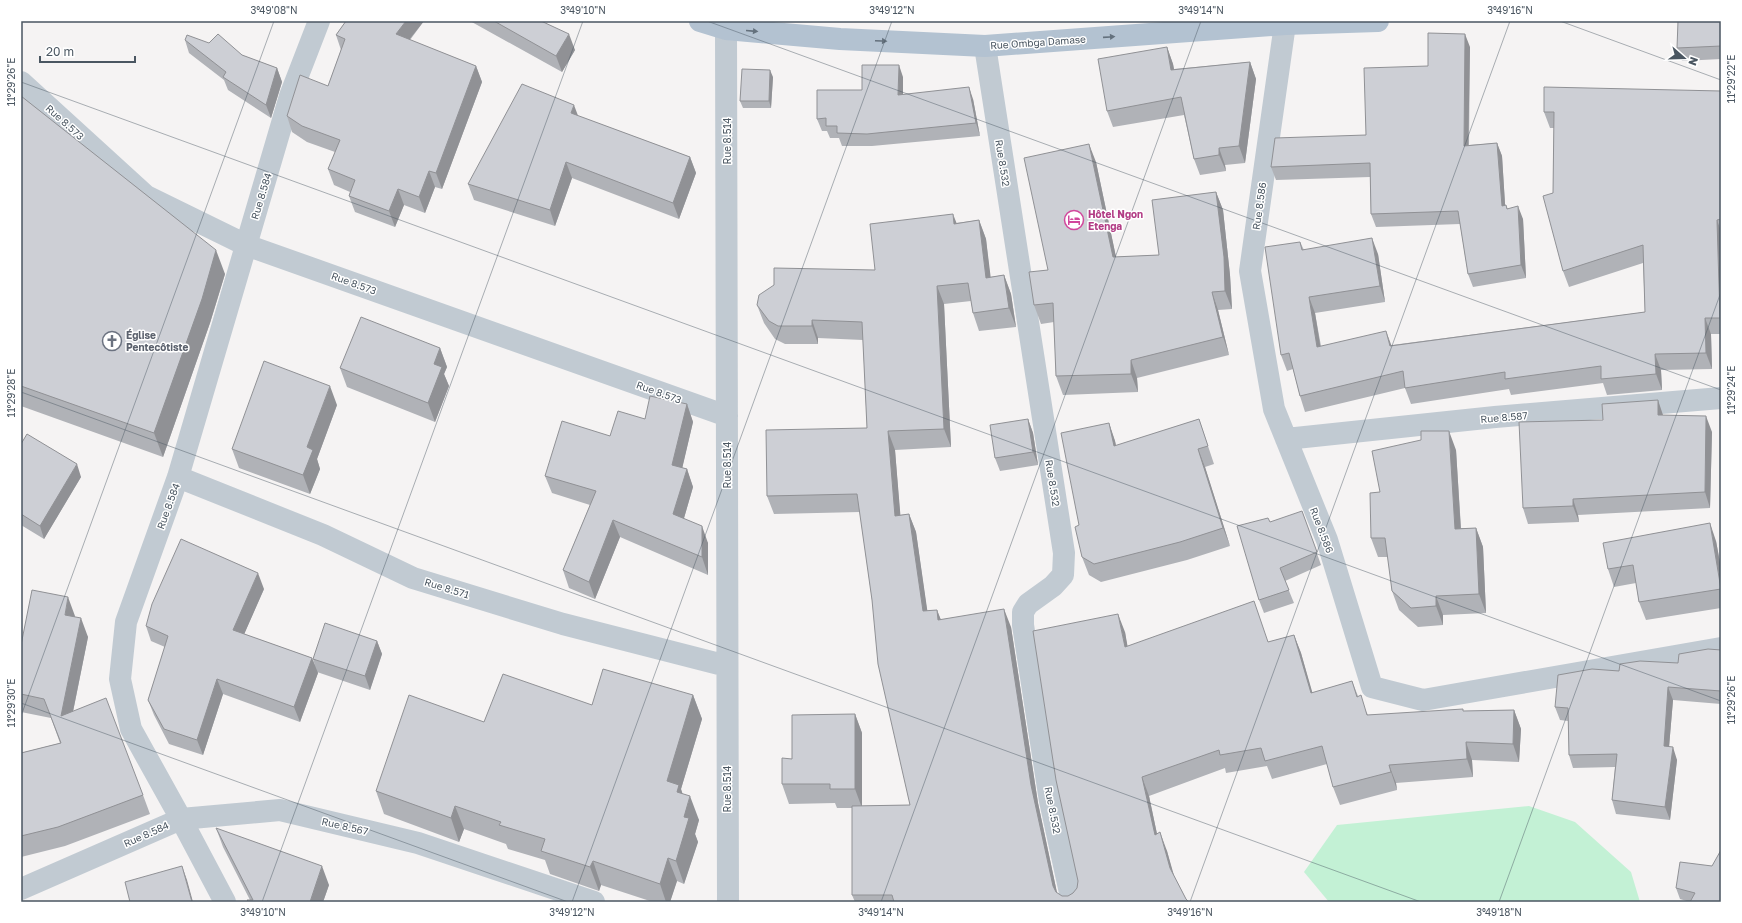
<svg xmlns="http://www.w3.org/2000/svg" width="1742" height="923" font-family="'Golos Text',sans-serif">
  <rect width="100%" height="100%" fill="#f5f3f3"/>
  <path fill="#c3f1d5" d="M1529 806 1575 822 1631 872 1640 902H1329L1304 872 1337 825Z"/>
  <g fill="none" stroke-linecap="round" stroke-linejoin="round">
    <path stroke="#c1cad2" stroke-width="22" d="M1285 24 1250 271 1274 409 1327 540 1372 687 1423 700 1721 648
      M726 29 728 902
      M985 46 1064 553 1063 575 1053 586 1028 604 1023 612V625L1050 801 1072 902
      M21 82 146 196 246 245 727 416
      M1286 439 1495 417 1721 398
      M178 477 323 535 413 578 563 624 727 666
      M21 889 181 819 131 729 120 679 126 622 178 477 290 96 319 21
      M225 902 181 819 280 810 418 843 594 902"/>
    <path stroke="#b3c2d1" stroke-width="22" d="M700 21 726 29 840 39 985 46 1285 24 1378 21"/>
  </g>
  <path fill="#b0b2b7" d="M346 21H424L410 40 476 66 482 82 442 189 435 187 425 213 404 205 395 227 355 212 349 196 350 192 334 185 328 169 335 152 307 142 292 132 287 116 328 86 341 50 336 35Z
    M470 21H541L575 50 562 72Z
    M1721 21V59L1682 61 1677 48Z
    M185 40 242 55 277 68 282 82 271 118 228 90 224 80 189 53Z
    M1167 47 1173 64 1174 69 1250 62 1256 79 1245 163 1225 165 1226 171 1200 175 1194 159 1184 115 1113 127 1107 111Z
    M1470 47 1469 145 1497 143 1502 156 1505 205 1508 209 1523 219 1526 278 1473 287 1468 274 1460 224 1376 227 1371 214 1370 177 1276 180 1271 167 1366 135 1428 66Z
    M773 77 771 108H743L740 101Z
    M903 77V94L973 99 980 136 872 146H842L839 138H830L827 131H822L817 119 862 90Z
    M1721 91V334H1711L1712 369 1661 370 1662 390 1607 395 1603 383 1511 395 1509 389 1411 404 1405 388 1305 412 1300 396 1293 369 1287 371 1281 355 1300 242 1304 250 1378 254 1385 302 1315 313 1321 346 1392 345 1645 312 1643 263 1569 287 1563 271 1553 193 1554 128H1550L1544 112Z
    M21 96 225 274 210 323 163 457 21 406Z
    M578 116 690 157 696 173 679 219 572 178 555 226 474 200 468 184Z
    M1096 162 1116 257 1159 255 1216 192 1223 210 1230 275 1232 309 1218 310 1229 355 1137 378 1138 392 1063 395 1056 376 1054 322 1041 324 1034 305 1048 270Z
    M979 220 986 239 990 277 1004 275 1011 294 1016 327 979 331 973 313 971 301 944 304 951 447 895 450 900 515 909 514 916 532 927 611 937 610 941 620 1011 627 1038 803 1057 893 1062 896H1068L1073 893 1077 888 1125 632 1127 646 1268 642 1294 635 1301 653 1312 693 1352 681 1358 696 1368 715 1464 711 1514 710 1521 729 1519 762 1472 760 1473 777 1396 783 1397 790 1340 805 1333 787 1327 764 1272 779 1267 766 1226 773 1225 768 1149 796 1157 834 1167 851 1173 874 1186 899 1189 902H855L852 895V808H837L835 803 789 804 782 784 792 759 855 714 862 733V806L910 805 872 600 860 512 774 514 767 496 867 428 863 340 818 338V344H785L775 339 764 323 757 305 875 270 956 223Z
    M440 348 447 367 444 374 449 386 435 422 347 387 340 368Z
    M687 404 693 422 682 468 687 469 693 487 684 518 708 543V575L620 537 595 599 569 588 563 570 590 505 552 493 545 476 610 436 645 419Z
    M337 405 317 459 320 469 310 494 239 468 232 449Z
    M1663 416 1712 432 1710 508 1578 515 1579 522 1528 524 1523 508 1603 420Z
    M1028 419 1033 433 1038 465 1000 471 995 458Z
    M1199 419 1214 464 1205 467 1230 546 1187 560 1101 582 1089 575 1082 557 1079 525 1109 423 1115 441 1116 446Z
    M21 444 81 477 44 539 21 525Z
    M1456 450 1461 528H1476L1483 547 1486 613 1443 615V625L1418 627 1399 610 1392 591 1388 557H1378L1371 538Z
    M1302 511 1321 565 1285 581 1294 603 1264 613 1259 600Z
    M1716 541 1721 568V608L1646 620 1639 602 1636 583 1614 587 1608 569Z
    M264 589 244 634 312 658 318 673 300 722 223 694 203 755 169 744 154 715 148 700 165 647 151 641 146 626Z
    M75 616V617L88 637 73 712 143 795 150 814 65 846 21 857V753L60 743 51 718 21 712V645Z
    M377 641 382 654 370 690 317 672 313 659Z
    M1721 650V704L1673 700 1669 747 1677 760 1670 820 1616 814 1612 800 1615 767 1573 768 1569 755 1568 721 1560 720 1555 707 1619 671 1678 663Z
    M693 695 702 719 681 789 682 794 699 820 695 834 698 842 684 884 677 881 670 902H653L601 885 599 891 550 874 545 860 508 849 506 844 464 829 459 842 384 814 376 791 592 705Z
    M216 828 329 885 323 902H248L247 900H250L223 847Z
    M1712 866 1690 902 1680 899 1676 888Z"/>
  <path fill="#909195" d="M406 21H424L401 50 396 34Z
    M569 34 575 50 562 72 556 56Z
    M1465 34 1470 47 1468 159 1464 146Z
    M1167 47 1173 64 1177 86 1171 70Z
    M1250 62 1256 79 1245 163 1239 146Z
    M899 65 903 77V107L898 95Z
    M476 66 482 82 442 189 436 173Z
    M277 68 282 82 271 118 266 105Z
    M770 70 773 77 771 108 769 101Z
    M969 87 973 99 980 136 976 123Z
    M574 105 580 121 571 113Z
    M1497 143 1502 156 1506 219 1502 206Z
    M1089 144 1096 162 1120 276 1113 257Z
    M1219 148 1225 165 1226 171 1219 155Z
    M690 157 696 173 679 219 673 203Z
    M566 162 572 178 555 226 550 210Z
    M429 171 435 187 425 213 419 197Z
    M398 189 404 205 395 227 389 211Z
    M1216 192 1223 210 1230 275 1232 309 1225 291Z
    M1518 206 1523 219 1526 278 1521 265Z
    M953 214 960 232 954 224Z
    M979 220 986 239 993 296 986 278Z
    M1717 220 1721 231V320L1720 318Z
    M1372 238 1378 254 1385 302 1380 286Z
    M216 250 225 274 210 323 163 457 154 433Z
    M1004 275 1011 294 1016 327 1009 308Z
    M937 286 944 304 951 447 944 429Z
    M1212 292 1218 310 1229 355 1223 337Z
    M1309 297 1315 313 1323 363 1317 347Z
    M1705 318 1711 334 1712 369 1706 353Z
    M812 320 818 338V344L812 326Z
    M1386 331 1392 347 1390 346Z
    M440 348 447 367 444 374 449 386 435 422 428 403 434 364Z
    M1655 354 1661 370 1662 390 1656 374Z
    M1131 360 1137 378 1138 392 1131 374Z
    M330 386 337 405 317 459 320 469 310 494 303 475 307 447Z
    M1658 400 1663 415H1658Z
    M687 404 693 422 679 482 672 465Z
    M1706 416 1712 432 1710 508 1705 492Z
    M1028 419 1033 433 1038 465 1033 452Z
    M1109 423 1115 441 1120 464 1114 446Z
    M888 431 895 450 902 534 895 516Z
    M1449 431 1456 450 1462 548 1455 529Z
    M1198 449 1205 467 1230 546 1223 528Z
    M77 464 81 477 44 539 40 526Z
    M687 469 693 487 680 532 673 514Z
    M1573 499 1578 515 1579 522 1573 506Z
    M909 514 916 532 930 629 923 611Z
    M613 520 620 537 595 599 589 582Z
    M1710 523 1716 541 1721 568V588Z
    M702 526 708 543V575L702 557Z
    M1476 528 1483 547 1486 613 1479 594Z
    M258 573 264 589 239 646 233 630Z
    M1436 596 1443 615V625L1436 606Z
    M68 597 75 616 72 634 65 615Z
    M1004 609 1011 627 1038 803 1059 902 1053 886 1031 785Z
    M937 610 944 628 938 620Z
    M1118 614 1125 632 1131 665 1125 647Z
    M81 618 88 637 68 736 61 716Z
    M1294 635 1301 653 1318 712 1311 693Z
    M377 641 382 654 370 690 365 676Z
    M312 658 318 673 300 722 294 707Z
    M217 679 223 694 203 755 197 740Z
    M1668 687 1673 700 1668 759 1664 746Z
    M693 695 702 719 681 789 687 807 690 796 699 820 695 834 698 842 684 884 676 861 667 781Z
    M1514 710 1521 729 1519 762 1513 744Z
    M855 714 862 733V808L855 789Z
    M1466 742 1472 760 1473 777 1467 759Z
    M1673 747 1677 760 1670 820 1665 807Z
    M1389 765 1396 783 1397 790 1391 772Z
    M1142 777 1149 796 1161 853 1155 835Z
    M455 806 464 829 459 842 451 818Z
    M1160 832 1167 851 1177 886 1170 868Z
    M668 858 677 881 670 902H666L660 884Z
    M593 861 601 885 599 891 590 867Z
    M182 866 187 880 193 902H192Z
    M322 866 329 885 323 902H310Z"/>
  <path fill="#cdcfd5" stroke="#909195" d="M346 21H406L396 34 476 66 436 173 429 171 419 197 398 189 389 211 349 196 355 180 328 169 340 140 302 126 287 116 300 75 328 86 345 39 336 35Z
    M494 21H541L569 34 556 56Z
    M1678 21H1721V46L1677 48Z
    M1428 33 1465 34 1464 146 1497 143 1502 206 1506 205 1507 209 1518 206 1521 265 1468 274 1458 211 1371 214 1370 163 1271 167 1275 138 1366 135 1364 68 1428 66Z
    M218 34 242 55 277 68 266 105 223 77 226 72 185 40 187 35 209 43Z
    M1167 47 1171 70 1250 62 1239 146 1219 148V155L1194 159 1181 97 1107 111 1098 59Z
    M862 65H899L898 95 969 87 976 123 867 134 837 133V126H826V118L817 119V90H862Z
    M742 69 770 70 769 101H740Z
    M522 84 574 105 571 113 690 157 673 203 566 162 550 210 468 184Z
    M1544 87 1721 91V219L1717 220 1720 318H1705L1706 353 1655 354 1656 374 1601 379V366L1505 379V372L1405 388 1403 371 1300 396 1289 353 1281 355 1265 247 1300 242 1302 250 1372 238 1380 286 1309 297 1317 347 1386 331 1390 346 1645 312 1643 245 1563 271 1543 196 1553 193 1554 112H1544Z
    M21 96 216 250 202 299 154 433 21 386Z
    M1089 144 1113 257 1159 255 1152 200 1216 192 1224 257 1225 291 1212 292 1223 337 1131 360V374L1056 376 1053 303 1034 305 1029 272 1048 270 1024 158Z
    M953 214 954 224 979 220 986 278 1004 275 1009 308 973 313 968 283 937 286 944 429 888 431 895 516 909 514 923 611 937 610 938 620 1004 609 1031 785 1053 886 1056 892 1062 896H1068L1073 893 1077 888 1078 881 1056 780 1033 631 1118 614 1125 647 1254 601 1268 642 1294 635 1311 693 1352 681 1357 697 1361 695 1367 715 1463 709V711L1514 710 1513 744 1466 742 1467 759 1389 765 1391 772 1333 787 1322 746 1265 761 1261 748 1220 755 1219 750 1142 777 1155 835 1160 832 1170 868 1186 899 1189 902H894L892 895H852V806L910 805 878 664 872 600 857 494 767 496 766 430 867 428 862 322 812 320V326H778L769 321 757 305 759 295 774 285V268L875 270 870 224Z
    M361 317 440 348 434 364 442 367 428 403 340 368Z
    M264 361 330 386 307 447 313 450 303 475 232 449Z
    M650 396 687 404 672 465 687 469 673 514 702 526V557L613 520 589 582 563 570 596 491 545 476 562 421 610 436 618 411 645 419Z
    M1658 400V415L1706 416 1705 492 1573 499V506L1523 508 1519 422 1603 420 1602 404Z
    M1028 419 1033 452 995 458 990 425Z
    M1199 419 1208 446 1198 449 1223 528 1180 542 1094 564 1082 557 1075 527 1079 525 1061 433 1109 423 1114 446Z
    M1421 431H1449L1455 529 1476 528 1479 594 1436 596V606L1411 608 1392 591 1385 538H1371L1370 493 1380 492 1372 451 1421 440Z
    M27 434 77 464 40 526 21 514V444Z
    M1302 511 1317 552 1280 568 1289 590 1259 600 1237 526 1268 518 1270 522Z
    M1710 523 1721 589 1639 602 1633 565 1608 569 1603 543Z
    M181 539 258 573 233 630 312 658 294 707 217 679 197 740 164 729 148 700 168 636 146 626 152 604Z
    M32 590 68 597 65 615 81 618 61 716 106 698 143 795 58 827 21 836V753L61 743 44 699 21 694V645Z
    M325 623 377 641 365 676 313 659Z
    M1708 649 1721 650V691L1668 687 1664 746 1673 747 1665 807 1612 800 1617 754 1569 755 1568 708 1555 707 1558 675 1592 669 1619 671 1620 664 1640 661 1678 663 1679 654Z
    M603 669 693 695 667 781 679 785 677 792 690 796 684 817 689 818 676 861 668 858 660 884 593 861 590 867 541 851 545 839 499 825 501 822 455 806 451 818 376 791 409 695 484 722 503 674 592 705Z
    M855 714V789H830V784H782V758L792 759V715Z
    M216 828 322 866 310 902H249L247 900H253Z
    M1721 850V902H1690L1695 893 1676 888 1680 862 1712 866Z
    M182 866 192 902H130L125 882Z"/>
  <defs><path id="oneway-solid" d="M-6-.8H1V-3.2L6.5 0L1 3.2V.8H-6Z"/></defs>
  <g fill="#64717d">
    <use href="#oneway-solid" transform="translate(752 31) rotate(5)"/>
    <use href="#oneway-solid" transform="translate(1109 37) rotate(-4)"/>
    <use href="#oneway-solid" transform="translate(881 41) rotate(3)"/>
  </g>
  <path fill="none" stroke="#4a5661" stroke-width="1" stroke-opacity="0.45" d="M707 21 1721 390M1560 21 1721 80M21 82 1721 701M21 392 1421 902M21 703 568 902M21 716 274 21M262 902 583 21M572 902 892 21M881 902 1201 21M1190 902 1510 21M1499 902 1721 292"/>
  <defs>
    <g id="hotel-ring" transform="scale(1)"><circle r="9.5" fill="#fff" stroke="#d1479c" stroke-width="1.5"/><path d="M-6-4.5h1.5V1H6V5H4.5V3h-9V5H-6ZM-4 0a1.8 1.8 0 1 1 3.6 0ZM.5 0V-2.5h3Q6-2.5 6 0Z" fill="#d1479c"/></g>
    <g id="church-ring" transform="scale(1)"><circle r="9.5" fill="#fff" stroke="#6b7280" stroke-width="1.5"/><path d="M-1.2-6h2.4v3.5h3.3v2.4h-3.3V6h-2.4V-.1h-3.3v-2.4h3.3Z" fill="#6b7280"/></g>
  </defs>
  <g fill-rule="evenodd">
    <use href="#hotel-ring" x="1074" y="220"/>
    <use href="#church-ring" x="112" y="341"/>
  </g>
  <g text-anchor="middle" stroke-width="3" stroke-linejoin="round" paint-order="stroke">
    <g font-size="10" fill="#4a5661" stroke="#fff">
      <text transform="translate(1038 42) rotate(-4)" y="4">Rue Ombga Damase</text>
      <text transform="translate(65 122) rotate(42)" y="4">Rue 8.573</text>
      <text transform="translate(727 141) rotate(-90)" y="4">Rue 8.514</text>
      <text transform="translate(1003 163) rotate(81)" y="4">Rue 8.532</text>
      <text transform="translate(261 196) rotate(-73)" y="4">Rue 8.584</text>
      <text transform="translate(1259 206) rotate(-82)" y="4">Rue 8.586</text>
      <text transform="translate(354 283) rotate(20)" y="4">Rue 8.573</text>
      <text transform="translate(659 392) rotate(20)" y="4">Rue 8.573</text>
      <text transform="translate(1504 417) rotate(-5)" y="4">Rue 8.587</text>
      <text transform="translate(727 465) rotate(-90)" y="4">Rue 8.514</text>
      <text transform="translate(1053 483) rotate(81)" y="4">Rue 8.532</text>
      <text transform="translate(168 506) rotate(-70)" y="4">Rue 8.584</text>
      <text transform="translate(1322 530) rotate(69)" y="4">Rue 8.586</text>
      <text transform="translate(447 588) rotate(17)" y="4">Rue 8.571</text>
      <text transform="translate(727 789) rotate(-90)" y="4">Rue 8.514</text>
      <text transform="translate(1053 810) rotate(79)" y="4">Rue 8.532</text>
      <text transform="translate(345 826) rotate(13)" y="4">Rue 8.567</text>
      <text transform="translate(146 834) rotate(-24)" y="4">Rue 8.584</text>
    </g>
    <g font-size="10" font-weight="bold" fill="#b23c85" stroke="#fff" text-anchor="start">
      <text x="1088" y="218">Hôtel Ngon<tspan x="1088" dy="12">Etenga</tspan></text>
    </g>
    <g font-size="10" font-weight="bold" fill="#5b616d" stroke="#fff" text-anchor="start">
      <text x="126" y="339">Église<tspan x="126" dy="12">Pentecôtiste</tspan></text>
    </g>
  </g>
  <rect width="1742" height="923" fill="none" stroke="#ffffff" stroke-width="44"/>
  <g transform="translate(1684 58) rotate(110)" stroke="#ffffff" stroke-width="3" paint-order="stroke">
  <path d="M0-3L7 15L0 10L-7 15Z" fill="#4a5661"/>
  <text y="-6" font-size="11" font-weight="bold" text-anchor="middle" fill="#4a5661">N</text>
  </g>
  <path d="M40 56v6h95v-6" fill="none" stroke="#4a5661" stroke-width="2"/>
  <text x="46" y="56" font-size="12" fill="#4a5661" stroke="#ffffff" stroke-width="3" paint-order="stroke">20 m</text>
  <rect x="22" y="22" width="1698" height="879" fill="none" stroke="#4a5661" stroke-width="1.5"/>
  <g font-size="10" text-anchor="middle" fill="#4a5661">
    <text x="274" y="14">3°49'08"N</text>
    <text x="583" y="14">3°49'10"N</text>
    <text x="892" y="14">3°49'12"N</text>
    <text x="1201" y="14">3°49'14"N</text>
    <text x="1510" y="14">3°49'16"N</text>
    <text transform="translate(1731 79) rotate(-90)" y="4">11°29'22"E</text>
    <text transform="translate(11 82) rotate(-90)" y="4">11°29'26"E</text>
    <text transform="translate(1731 390) rotate(-90)" y="4">11°29'24"E</text>
    <text transform="translate(11 393) rotate(-90)" y="4">11°29'28"E</text>
    <text transform="translate(1731 700) rotate(-90)" y="4">11°29'26"E</text>
    <text transform="translate(11 703) rotate(-90)" y="4">11°29'30"E</text>
    <text x="263" y="916">3°49'10"N</text>
    <text x="572" y="916">3°49'12"N</text>
    <text x="881" y="916">3°49'14"N</text>
    <text x="1190" y="916">3°49'16"N</text>
    <text x="1499" y="916">3°49'18"N</text>
  </g>
</svg>
